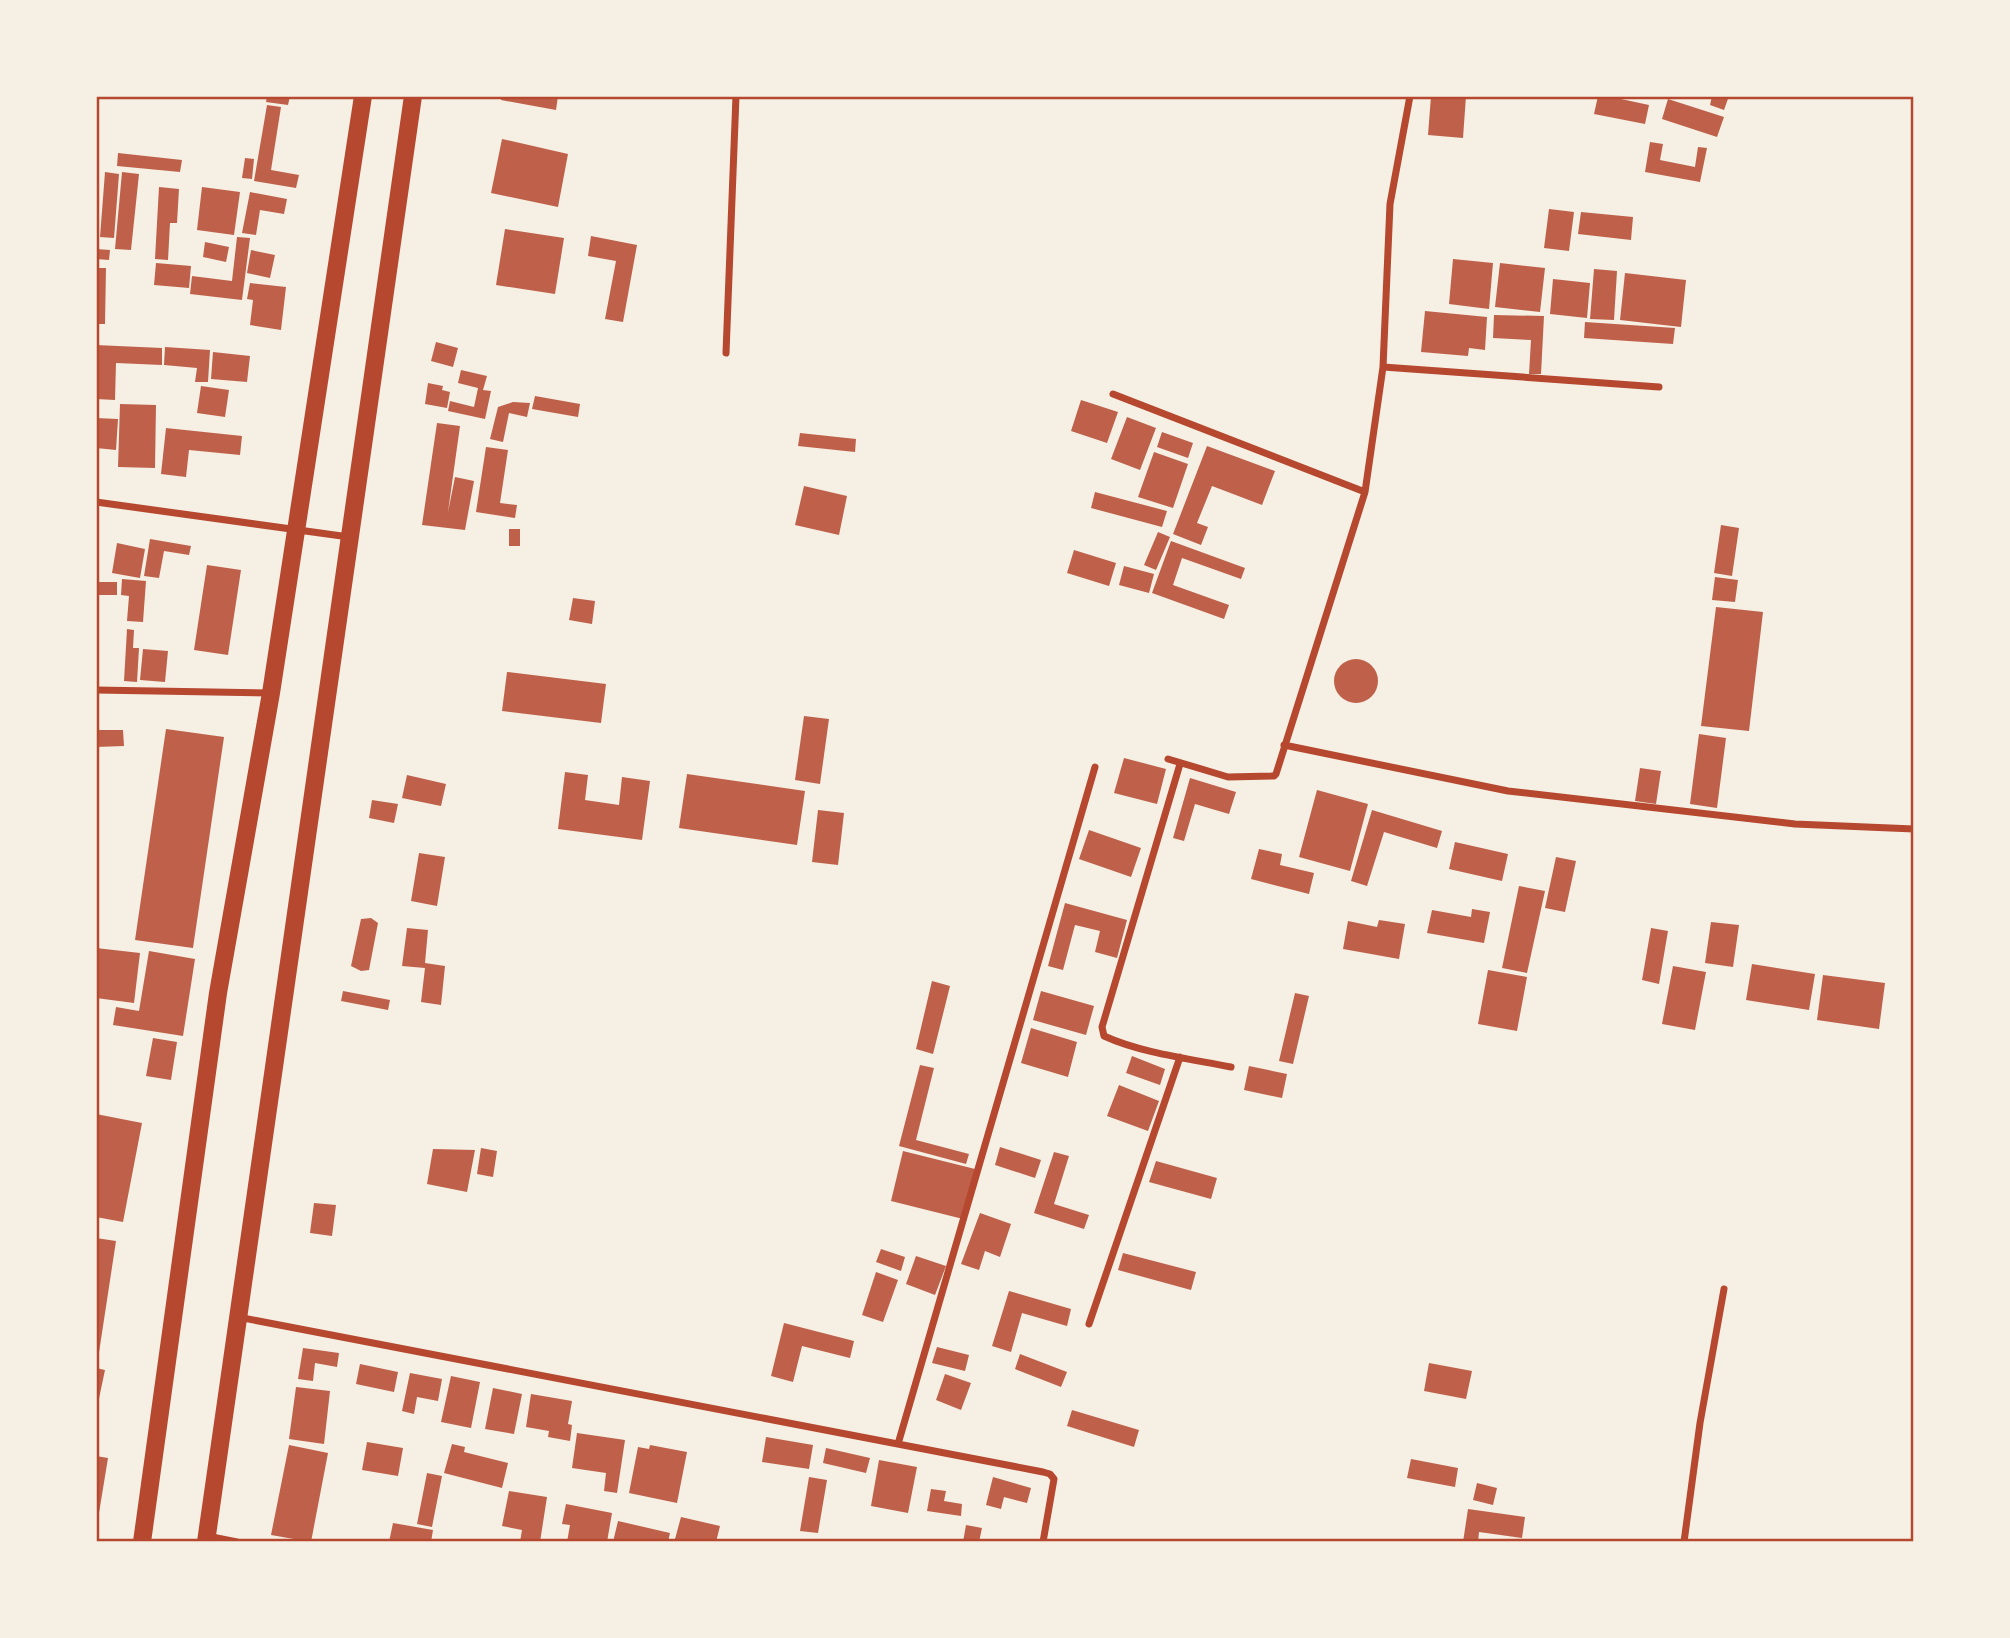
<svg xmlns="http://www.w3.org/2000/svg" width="2010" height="1638" font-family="'Zilla Slab',serif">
  <rect width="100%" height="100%" fill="#f6efe4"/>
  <path fill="#bf614a" d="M267 96H290L288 105 266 102Z
    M501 96H558L556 110 501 100Z
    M1431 96H1466L1463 138 1428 135Z
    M1598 96H1607L1649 105 1645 124 1594 114Z
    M1712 96H1729L1724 110 1710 105Z
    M1668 99 1724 117 1717 137 1662 119Z
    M267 105 281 107 271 170 299 175 296 188 254 181Z
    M502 139 568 154 558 207 491 193Z
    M1650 142 1663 144 1660 160 1695 167 1698 147 1707 148 1700 182 1645 172Z
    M118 153 182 160 180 172 117 166Z
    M245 158 254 159 252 179 242 178Z
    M105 172 119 174 114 238 100 237Z
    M122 172 139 174 131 250 115 249Z
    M159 187 179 189 177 223H170L168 260 155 259Z
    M202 187 240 192 234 235 197 230Z
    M250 192 287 199 284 214 260 210 256 235 242 233Z
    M1549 209 1574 212 1569 251 1544 248Z
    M1581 212 1633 217 1631 240 1578 234Z
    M505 229 564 238 555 294 496 285Z
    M591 236 637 245 623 322 605 319 616 261 588 256Z
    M237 237 250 238 242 300 190 294 192 276 232 281Z
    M205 242 229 247 226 262 203 257Z
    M96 249 110 250 109 260 96 259Z
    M251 250 275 255 270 278 247 273Z
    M1453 259 1493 263 1489 309 1449 304Z
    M156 263 191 266 189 288 154 285Z
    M1500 263 1545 268 1540 312 1495 307Z
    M96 268H106L105 324H96Z
    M1594 269 1617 271 1614 320 1590 319Z
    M1625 273 1686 280 1681 327 1620 320Z
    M1553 279 1590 283 1587 318 1550 314Z
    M250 283 286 287 281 330 250 325 253 300 247 299Z
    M1425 311 1487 317 1485 350 1469 348 1468 356 1421 352Z
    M1494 315 1544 316 1541 374H1529L1531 340 1493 338Z
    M1585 322 1675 328 1673 344 1584 338Z
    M436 342 458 348 453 367 431 361Z
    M96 345 162 348V365L116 363 115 400 96 399Z
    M165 347 210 350 208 382H195L197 368 164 365Z
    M213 352 250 356 247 382 211 379Z
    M461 370 487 376 483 390 491 391 485 419 448 411 450 401 474 407 478 388 458 383Z
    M428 383 443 386 442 390 450 392 447 408 425 404Z
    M201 386 229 390 225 417 197 413Z
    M535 396 580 404 578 417 532 409Z
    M1081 400 1118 412 1107 443 1071 431Z
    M513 402 530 403 527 417 509 413 503 442 490 439 498 407Z
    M120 404 156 405 155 468 118 467Z
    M1127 417 1156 428 1140 470 1111 459Z
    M96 418 118 419 116 450 96 448Z
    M437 423 460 426 448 512 455 477 474 481 465 530 422 525Z
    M166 428 242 436 240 455 189 450 186 477 161 474Z
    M1162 432 1193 443 1188 458 1157 447Z
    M800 433 856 439 855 452 798 446Z
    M1207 446 1275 471 1262 505 1212 486 1197 523 1208 527 1201 545 1173 534Z
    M486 447 508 450 500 503 517 505 515 518 476 512Z
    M1154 452 1188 464 1173 508 1138 497Z
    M804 486 847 496 839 535 795 525Z
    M1095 492 1167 511 1162 527 1091 508Z
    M1721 525 1739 528 1732 576 1714 573Z
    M509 529H520V546H509Z
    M1158 532 1170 537 1156 570 1144 565Z
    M150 539 191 546 189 555 164 551 159 578 144 576Z
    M1171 541 1245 568 1241 579 1182 558 1173 585 1229 605 1224 619 1152 593Z
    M117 543 145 549 140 578 112 573Z
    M1074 550 1116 563 1109 586 1067 573Z
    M207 565 241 570 228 655 194 650Z
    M1124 566 1154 574 1149 593 1119 585Z
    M1715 577 1738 580 1735 602 1712 600Z
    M122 579 146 581 143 622 127 621 129 596 121 595Z
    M96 582H117V595H96Z
    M573 598 595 601 592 624 569 620Z
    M1716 607 1763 612 1749 731 1701 726Z
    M127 629 134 630 133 648H139L137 682 124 681Z
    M143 649 168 651 165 682 140 680Z
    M1334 681a22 22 0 1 1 44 0a22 22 0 1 1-44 0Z
    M507 672 606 684 601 723 502 711Z
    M804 716 829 719 820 784 795 780Z
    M166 729 224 737 193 948 135 940Z
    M96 730H123L124 746 96 747Z
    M1699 734 1726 738 1717 808 1690 804Z
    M1124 758 1166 769 1157 804 1114 793Z
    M1640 768 1661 771 1656 804 1635 801Z
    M565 772 588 775 585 800 619 805 622 777 650 781 642 840 558 829Z
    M687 774 805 791 797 845 679 828Z
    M407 775 446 784 441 806 402 798Z
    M1190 778 1236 792 1229 814 1195 804 1184 841 1173 838Z
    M1317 790 1368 804 1350 871 1299 857Z
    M372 800 398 804 394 823 369 818Z
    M818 810 844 813 838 865 812 862Z
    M1372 810 1442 831 1437 848 1384 832 1367 886 1351 881Z
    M1089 830 1141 848 1131 877 1079 859Z
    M1455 842 1508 854 1502 881 1449 869Z
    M1259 849 1282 854 1280 865 1314 873 1309 894 1251 879Z
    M419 853 445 857 437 906 411 901Z
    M1556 857 1576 861 1565 912 1545 908Z
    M1519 886 1545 891 1527 973 1502 968Z
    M1065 903 1127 920 1117 958 1095 952 1100 931 1075 925 1063 970 1048 966Z
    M1472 909 1490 912 1484 943 1427 933 1432 910 1471 917Z
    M371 918 378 923 369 970 361 971 351 966 361 919Z
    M1379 920 1405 924 1399 959 1343 949 1348 921 1377 927Z
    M1711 922 1739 925 1733 967 1705 963Z
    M407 928 428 930 425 963 445 966 441 1005 421 1002 425 968 402 966Z
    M1651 928 1668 931 1659 984 1642 980Z
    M96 948 140 953 134 1003 96 998Z
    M149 951 195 959 183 1036 113 1025 116 1007 139 1011Z
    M1752 964 1815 974 1809 1010 1746 1000Z
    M1673 966 1706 972 1695 1030 1662 1024Z
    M1488 970 1527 977 1517 1031 1478 1024Z
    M1823 975 1885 983 1879 1029 1817 1020Z
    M932 981 950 986 933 1054 916 1049Z
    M343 991 390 1000 388 1010 341 1001Z
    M1041 991 1094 1006 1086 1035 1033 1020Z
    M1295 993 1309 996 1293 1064 1279 1061Z
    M1031 1028 1077 1042 1068 1077 1021 1063Z
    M153 1038 177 1042 171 1080 146 1076Z
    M1132 1056 1165 1069 1160 1085 1126 1073Z
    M920 1065 934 1068 916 1140 969 1154 966 1164 899 1146Z
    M1249 1066 1287 1074 1282 1098 1244 1090Z
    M1119 1085 1159 1101 1148 1131 1107 1116Z
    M96 1114 142 1123 123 1222 96 1217Z
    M1000 1147 1041 1160 1035 1178 995 1165Z
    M481 1148 497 1151 493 1177 477 1174Z
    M433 1149 475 1150 467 1192 427 1184Z
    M903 1151 975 1169 963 1219 891 1201Z
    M1054 1152 1069 1156 1054 1204 1089 1215 1084 1229 1034 1213Z
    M1156 1161 1217 1178 1211 1199 1149 1182Z
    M314 1203 336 1205 332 1236 310 1233Z
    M980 1213 1011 1224 1000 1257 985 1251 979 1270 961 1264Z
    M96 1238 116 1241 98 1359 96 1358Z
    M881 1249 905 1257 901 1271 876 1262Z
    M1123 1253 1196 1272 1191 1290 1118 1270Z
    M916 1256 946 1266 935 1295 906 1284Z
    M876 1272 898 1280 883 1322 862 1315Z
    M1009 1291 1071 1309 1067 1326 1022 1313 1011 1352 992 1346Z
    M784 1323 854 1341 850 1358 802 1346 793 1382 771 1376Z
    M937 1347 969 1355 965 1371 932 1363Z
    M303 1348 339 1353 337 1367 315 1363 313 1381 298 1379Z
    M1020 1354 1067 1372 1061 1387 1015 1369Z
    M1429 1363 1472 1371 1466 1399 1424 1391Z
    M360 1364 398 1372 394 1392 356 1384Z
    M96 1368 105 1370 97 1408H96Z
    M410 1373 442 1379 438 1401 417 1397 414 1414 402 1411Z
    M945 1374 971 1383 961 1410 936 1400Z
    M451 1376 480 1382 471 1428 441 1422Z
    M296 1387 330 1391 324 1444 289 1439Z
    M493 1388 522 1394 514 1434 485 1429Z
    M531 1394 572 1401 568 1424 572 1425 570 1441 548 1437 549 1431 526 1427Z
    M1072 1410 1139 1430 1134 1447 1067 1426Z
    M577 1433 625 1440 617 1493 604 1491 606 1473 572 1468Z
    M766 1437 813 1445 809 1469 762 1462Z
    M367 1442 403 1448 398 1476 362 1470Z
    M452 1444 465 1447 464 1452 508 1463 502 1488 444 1473Z
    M289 1445 328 1453 311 1542 271 1535Z
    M650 1445 687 1452 677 1503 629 1493 638 1447 649 1449Z
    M826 1448 870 1458 866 1473 823 1463Z
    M96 1456 108 1458 98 1519H96Z
    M1411 1459 1458 1468 1455 1487 1407 1478Z
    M879 1460 917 1467 908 1513 871 1506Z
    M427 1473 442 1476 432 1527 417 1524Z
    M809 1477 827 1480 818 1533 800 1531Z
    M993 1477 1031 1488 1027 1503 1004 1497 1001 1509 986 1505Z
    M1477 1483 1497 1488 1493 1505 1473 1500Z
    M931 1489 946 1491 944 1501 962 1504 961 1516 927 1511Z
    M509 1491 547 1497 540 1542H520L522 1530 502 1526Z
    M566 1504 612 1513 607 1542H567L570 1525 562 1524Z
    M1468 1509 1525 1517 1522 1538 1479 1532 1478 1542H1463Z
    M681 1517 720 1526 716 1542H686L675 1539Z
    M618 1521 670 1533 668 1542H613Z
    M393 1523 433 1530 431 1542H389Z
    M966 1525 982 1528 979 1542H963Z"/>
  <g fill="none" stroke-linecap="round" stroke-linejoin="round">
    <path stroke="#b5482f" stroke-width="7" d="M726 353 736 96
      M1383 367 1659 387
      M1113 394 1365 492
      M96 502 349 537
      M96 690 271 693
      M1284 745 1508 791 1795 824 1914 829
      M1168 759 1228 777 1274 776 1276 774 1365 492 1383 367 1390 204 1410 96
      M1180 764 1102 1027 1104 1036C1141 1053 1191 1059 1231 1067
      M238 1317 1043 1472 1050 1474 1054 1479 1043 1542
      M1089 1324 1180 1057
      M898 1444 1095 767
      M207 1536 237 1542
      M1684 1542 1700 1423 1724 1289"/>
    <path stroke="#b5482f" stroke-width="18" d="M142 1542 218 993 271 693 363 96
      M206 1542 413 96"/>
  </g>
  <rect width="2010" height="1638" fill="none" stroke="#f6efe4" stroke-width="196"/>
  <rect x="98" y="98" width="1814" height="1442" fill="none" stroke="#b5482f" stroke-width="2.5"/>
</svg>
